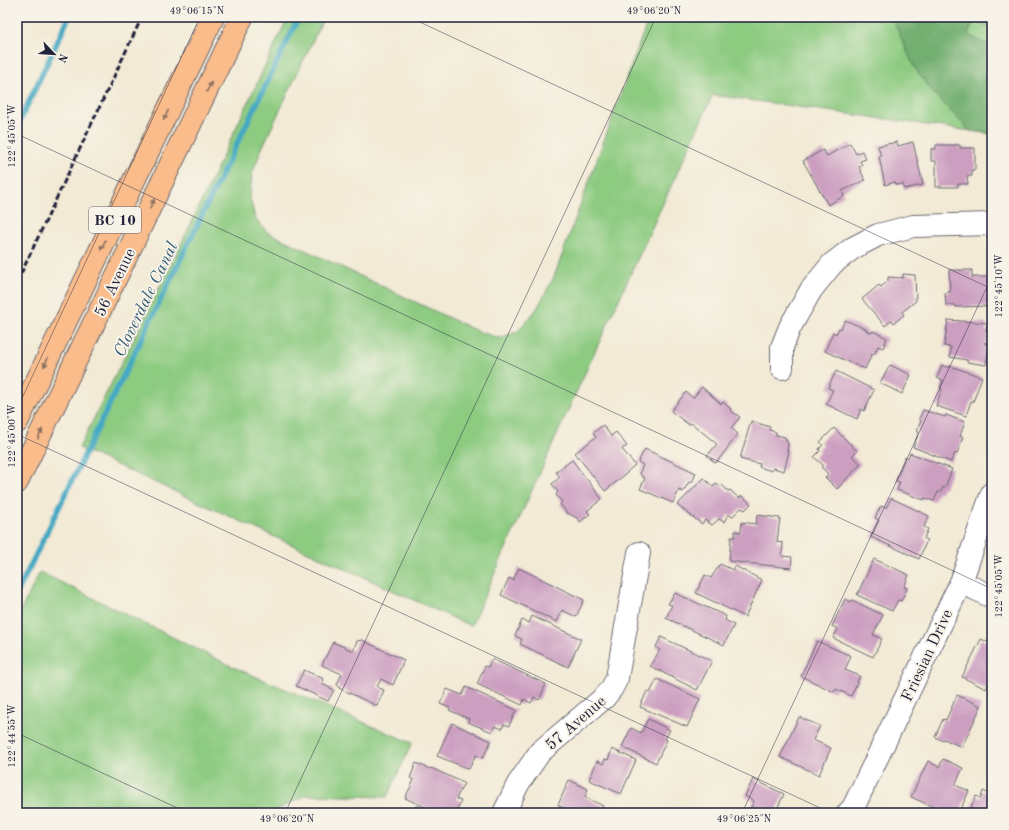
<svg xmlns="http://www.w3.org/2000/svg" width="1009" height="830" font-family="'Old Standard TT',serif">
  <rect width="100%" height="100%" fill="#f7f3e8"/>
  <filter id="ink" filterUnits="userSpaceOnUse"><feTurbulence type="fractalNoise" baseFrequency=".025" numOctaves="2"/><feDisplacementMap in="SourceGraphic" scale="8" xChannelSelector="R" yChannelSelector="G"/><feConvolveMatrix kernelMatrix="1 2 1 2 8 2 1 2 1" color-interpolation-filters="sRGB"/></filter>
  <filter id="wash" filterUnits="userSpaceOnUse"><feTurbulence type="fractalNoise" baseFrequency=".012" numOctaves="4" result="noise"/><feDisplacementMap in="SourceGraphic" scale="16" xChannelSelector="R" yChannelSelector="G"/><feGaussianBlur stdDeviation="0.9" result="paint"/><feColorMatrix in="noise" values="0 0 0 0 0 0 0 0 0 0 0 0 0 0 0 0 0 1.4 0 .05"/><feComposite in="paint" operator="in"/></filter>
  <g filter="url(#wash)">
    <rect width="100%" height="100%" fill="#f2ead5"/>
    <path fill="#8dcb81" stroke="#58765e" d="M288 17H324L262 148 252 174 250 198 255 218 267 232 477 331 499 338 517 332 536 310 554 277 649 17H992V134L713 95 575 395 471 626 79 448 189 228Z
      M40 572 231 666 412 743 387 797 306 795 271 813H17V618Z"/>
    <path fill="#72af6f" stroke="#4a6855" d="M892 17H992V29L974 21 968 34 981 42 992 45V134L970 131 935 95 914 67Z"/>
    <g fill="none" stroke-linecap="round" stroke-linejoin="round">
      <path stroke="#43a8c3" stroke-width="5.5" d="M17 127 69 17
        M17 593 299 17"/>
    </g>
    <g id="blocks">
      <path fill="#cc9fc1" d="M897 142 898 146 913 142 923 185 904 189 903 184 896 185 895 182 885 185 879 156H881L878 146Z
        M850 143 856 154 862 151 866 159 860 161 862 165 859 167 865 180 842 191 844 196 828 205 803 161 823 150 827 156Z
        M936 145H960V148H975V170H972V176H967L968 184H958V187H936V161H931V149H936Z
        M949 270H972V277H992V306L956 307 955 305H946L945 293 950 292Z
        M903 274 915 275 916 301 902 312 904 315 894 323 892 320 885 326 862 299 879 285 881 287 888 281V277L903 278Z
        M845 320 866 329 867 331 872 333 873 331 887 338 883 348 878 346 874 355 872 354 865 369 862 367V368L825 351 833 332 836 334 839 328 841 329Z
        M948 320 987 323 986 331 989 332 988 343 985 342V344L989 345 986 365 967 362V360L950 357 951 347 944 346Z
        M890 365 911 375 902 394 880 383Z
        M942 365 949 368 950 366 982 377 973 402 971 401 966 416 936 406 942 389 940 388 943 380 937 378Z
        M836 371 874 390 864 411 861 409 857 419 826 404 833 390 828 388Z
        M702 387 721 404 723 402 731 409 730 410 740 417 731 428 738 434 716 463 707 456 717 444 691 423 689 425 671 411 686 392 693 398Z
        M923 410 945 417 946 415 965 422 960 436 963 437 957 454 955 453 951 462 913 447 919 432 917 431 921 420 919 419Z
        M751 421 770 427 769 430 776 432V435L785 437 788 444 787 451H789L784 471 773 468 772 471 759 467 760 464 740 459Z
        M603 425 611 436 616 432 627 446 622 449 635 465 627 472V473L605 491 575 453 596 437 593 433Z
        M834 428 857 451 852 456 861 464 837 489 825 477 828 474 821 467 823 465 814 457 820 451 819 449 823 445 820 442Z
        M645 449 696 473 692 483 689 482 683 492 679 490 673 503 640 489 645 478 641 476 640 472 643 465 638 462Z
        M910 453 952 469 945 488 943 487 941 492H938L934 501 924 498V500L897 490 900 482 896 481 905 457 908 458Z
        M572 460 602 499 587 511 590 514 580 522 577 518 567 513 560 504 562 502 556 495 558 492 552 484 560 477 556 472Z
        M704 478 713 487 716 483 719 485 721 484 728 491 730 490 739 498 742 496 751 504 745 510 741 508 733 516 728 515 724 522 719 519 712 525 705 520 702 524 677 505Z
        M891 498 929 516 924 527 928 529 924 538 927 540 919 559 871 537 879 520 875 518 881 506 886 508Z
        M757 515 780 518 777 542 783 543 782 556 792 557 791 568 729 561 731 537H735V531L741 532 742 522 756 524Z
        M874 559 909 575 904 587 907 588 901 601 898 600 892 611 857 595Z
        M720 564 733 570 735 566 762 580 745 617 696 593 705 575 711 578Z
        M519 568 584 600 576 617 562 610 557 622 501 595 509 578 513 580Z
        M675 593 726 616 725 620 734 625 724 645 666 618 672 605 668 604Z
        M845 599 851 602 852 600 883 615 873 635 882 639 873 657 833 638 838 629 832 626Z
        M532 616 581 639 568 667 520 644 522 639 515 636 522 620 529 623Z
        M661 637 712 661 697 690 650 666 660 650 656 647Z
        M981 639 992 644V684L989 682 986 689 962 677Z
        M362 640 404 660 393 685 381 679 377 687 384 690 377 706 339 688 337 684 342 674 322 665 333 642 353 651 357 641Z
        M817 641 851 656 845 670 860 676 851 696 836 689 834 692 801 676Z
        M492 659 546 684 539 700 534 697 531 703 524 699 522 705 477 684 485 666 488 667Z
        M304 670 324 679 322 684 334 690 328 701 296 686Z
        M657 679 700 699 687 727 640 707 647 691 650 693Z
        M466 687 516 710 509 726 504 724 502 729 495 726 492 732 468 722 469 719 449 710 450 708 440 704 447 689 462 695Z
        M957 695 981 706 962 747 944 739 943 741 935 737 943 719 946 720Z
        M799 717 820 726 813 740 831 748 819 775 780 757Z
        M648 719 670 730 665 739 667 740 656 763 622 747 631 728 641 733Z
        M452 723 491 741 483 758 476 755 469 769 437 756Z
        M612 749 636 760 621 794 589 780 597 761 603 764 605 759 608 760Z
        M943 759 963 768 955 785 969 791 959 813H947L911 797 928 761 939 767Z
        M416 763 430 769 431 768 464 783 456 799 461 801 456 813H438L405 798 414 780 410 778Z
        M753 779 784 794 775 813H748L754 801 745 796Z
        M569 780 588 789 585 797 603 806 599 813H561L564 808 558 805Z
        M983 791 992 795V813H974L975 811 970 809 976 796 981 798Z
        M416 806 428 812 427 813H412Z"/>
    </g>
  </g>
  <g filter="url(#ink)">
    <use href="#blocks" fill-opacity="0" stroke="#6b6871" stroke-width="1"/>
    <g fill="none" stroke-linecap="round" stroke-linejoin="round">
      <g stroke="#6b6871" stroke-width="24">
        <path id="minor" d="M782 368V347L790 327 811 290 832 264 853 248 878 235 913 226 992 224
          M961 582 992 597
          M504 813 518 784 540 752 605 697 612 688 617 678 639 553
          M848 813 853 808 961 582 992 493"/>
      </g>
      <g stroke="#6b6871" stroke-width="24">
        <path id="highway" d="M17 422 213 17
          M17 482 242 17"/>
      </g>
      <use href="#minor" stroke="#fff" stroke-width="22"/>
      <use href="#highway" stroke="#f9bc8a" stroke-width="22"/>
      <path stroke="#22223b" stroke-width="3" stroke-dasharray="6 3" stroke-linecap="butt" d="M17 282 142 17"/>
    </g>
    <defs><path id="oneway-solid" d="M-6-.8H1V-3.2L6.5 0L1 3.2V.8H-6Z"/></defs>
    <g fill="#8e6f62">
      <use href="#oneway-solid" transform="translate(209 87) rotate(-64)"/>
      <use href="#oneway-solid" transform="translate(166 115) rotate(116)"/>
      <use href="#oneway-solid" transform="translate(152 204) rotate(-64)"/>
      <use href="#oneway-solid" transform="translate(103 245) rotate(116)"/>
      <use href="#oneway-solid" transform="translate(46 362) rotate(116)"/>
      <use href="#oneway-solid" transform="translate(40 434) rotate(-64)"/>
    </g>
  </g>
  <path fill="none" stroke="#22223b" stroke-width="1" stroke-opacity="0.45" d="M409 17 992 289M17 134 992 589M17 409 200 17M17 434 831 813M17 733 188 813M285 813 656 17M742 813 992 276"/>
  <g text-anchor="middle" stroke-width="4" stroke-linejoin="round" paint-order="stroke">
    <rect fill="#f7f3e8" stroke="#62616f" stroke-width="1" x="89" y="207" width="52" height="26" rx="3"/>
    <g font-size="15" font-weight="bold" fill="#22223b">
      <text x="115" y="225">BC 10</text>
    </g>
    <g font-size="16" fill="#22223b" stroke="#f7f3e8">
      <text transform="translate(114 282) rotate(-64)" y="6">56 Avenue</text>
      <text transform="translate(926 655) rotate(-65)" y="6">Friesian Drive</text>
      <text transform="translate(575 722) rotate(-41)" y="6">57 Avenue</text>
    </g>
    <g font-size="17" font-style="italic" fill="#2f5871" stroke="#f7f3e8">
      <text transform="translate(145 299) rotate(-64)" y="6">Cloverdale Canal</text>
    </g>
  </g>
  <rect width="1009" height="830" fill="none" stroke="#f7f3e8" stroke-width="44"/>
  <g transform="translate(54 54) rotate(115)" stroke="#f7f3e8" stroke-width="3" paint-order="stroke">
  <path d="M0-3L7 15L0 10L-7 15Z" fill="#22223b"/>
  <text y="-6" font-size="11" font-weight="bold" text-anchor="middle" fill="#22223b">N</text>
  </g>
  <rect x="22" y="22" width="965" height="786" fill="none" stroke="#22223b" stroke-width="1.5"/>
  <g font-size="10" text-anchor="middle" fill="#22223b">
    <text x="197" y="14">49°06'15"N</text>
    <text x="654" y="14">49°06'20"N</text>
    <text transform="translate(11 136) rotate(-90)" y="4">122°45'05"W</text>
    <text transform="translate(998 286) rotate(-90)" y="4">122°45'10"W</text>
    <text transform="translate(11 436) rotate(-90)" y="4">122°45'00"W</text>
    <text transform="translate(998 586) rotate(-90)" y="4">122°45'05"W</text>
    <text transform="translate(11 736) rotate(-90)" y="4">122°44'55"W</text>
    <text x="287" y="822">49°06'20"N</text>
    <text x="744" y="822">49°06'25"N</text>
  </g>
</svg>
